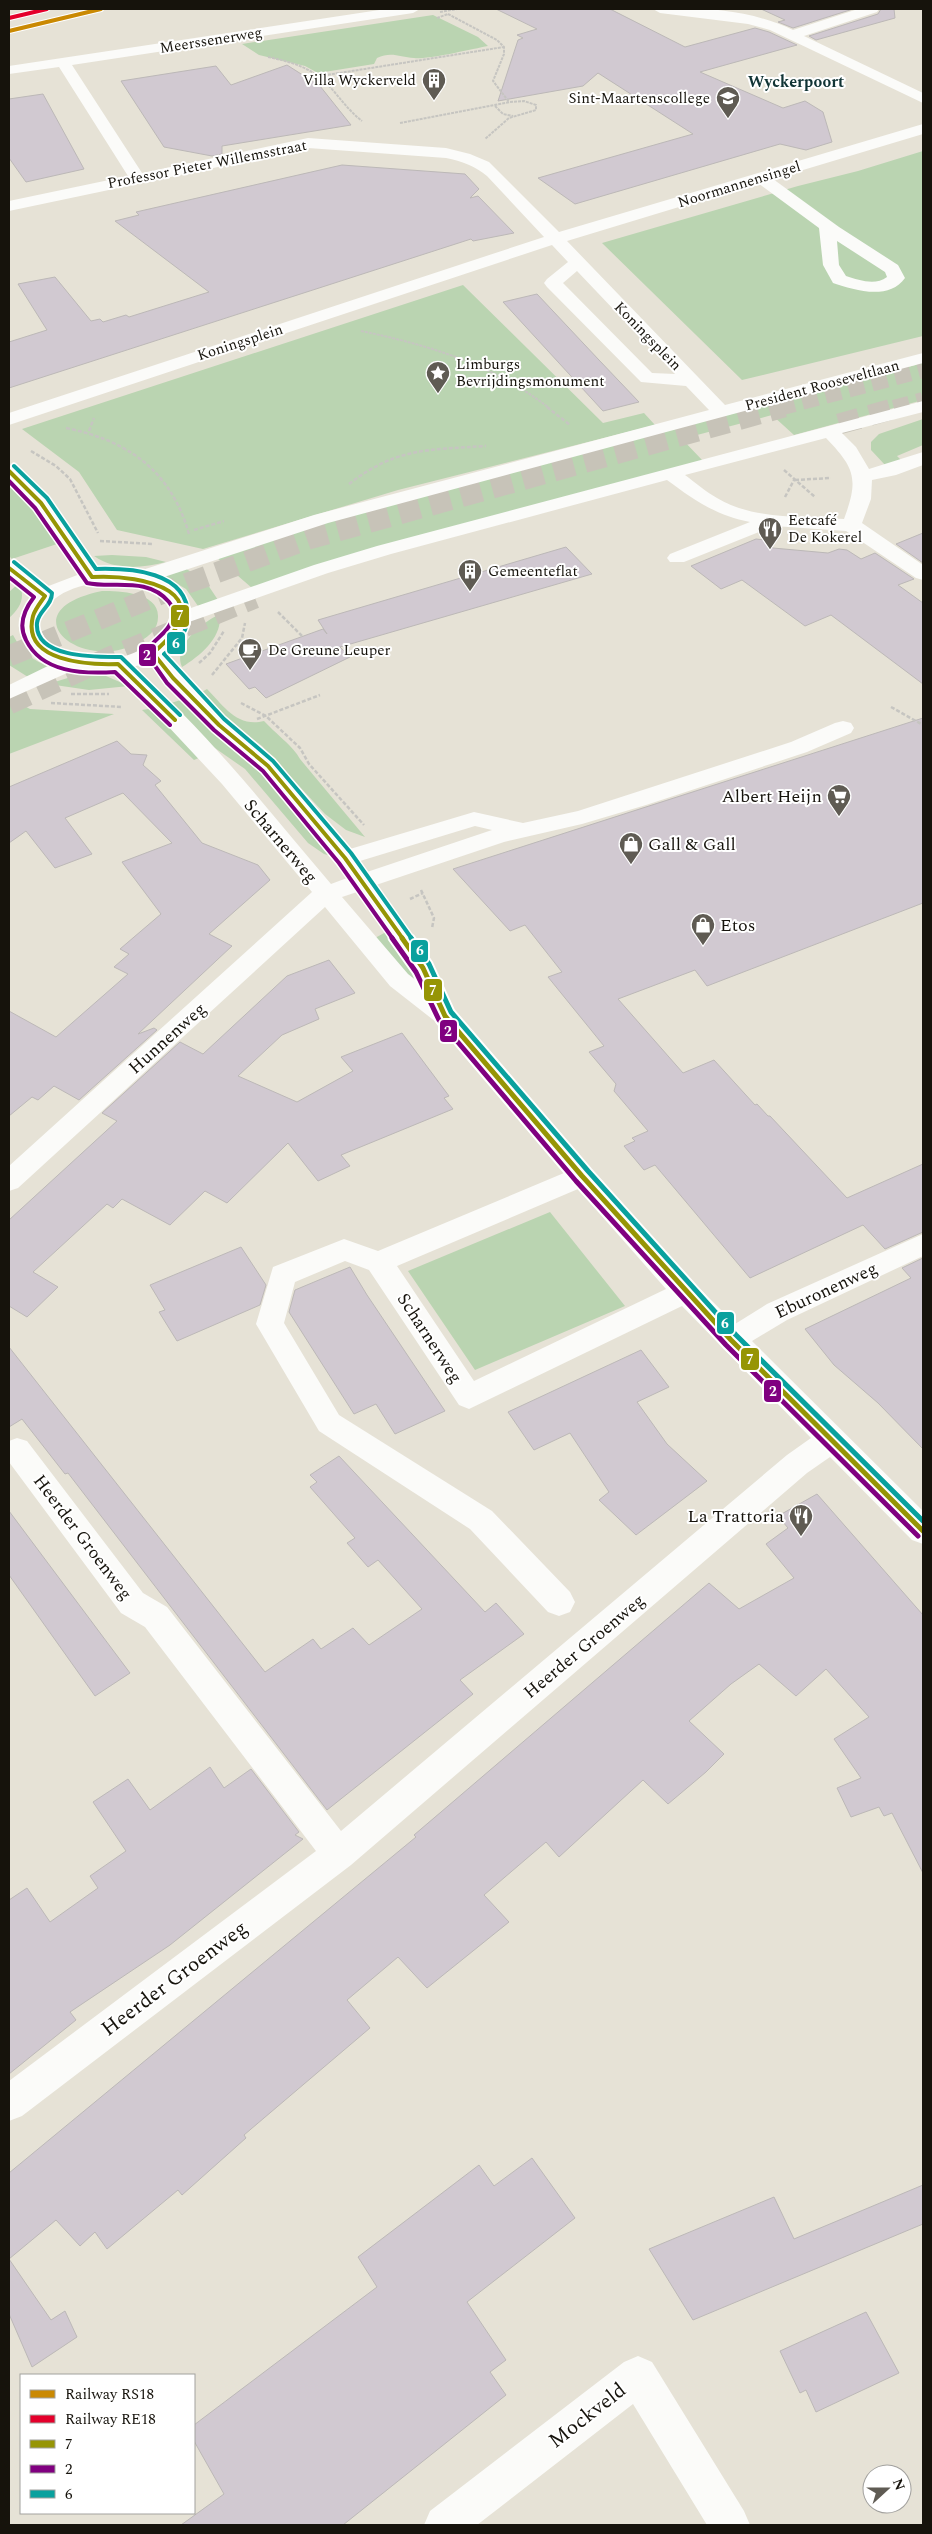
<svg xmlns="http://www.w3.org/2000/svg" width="932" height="2534" font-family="Spectral,serif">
  <rect width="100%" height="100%" fill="#e6e2d6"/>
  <path fill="#bad4b1" d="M433 15 478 37 488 46C472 49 427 60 414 58 400 57 391 51 377 58L374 64 318 73 305 66 259 55 242 44Z
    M923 151V336L742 380 602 243 798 186 858 171Z
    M463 285 603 423 644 413 655 425 398 490 203 549 117 530 79 472 22 429Z
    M923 363V400L794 435 772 415 682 439 703 461 252 588 216 557 317 524Z
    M923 419V445L897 456 901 460 886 466 871 450V442L879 434Z
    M9 483 31 505 57 544 12 559 9 556Z
    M112 555 146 557 166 562C142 568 115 571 94 556Z
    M185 568 206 582 218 600 198 606 186 589 164 576Z
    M19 583C26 598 20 608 9 618V592Z
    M102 591C119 591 159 592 158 617 158 629 150 635 141 641 83 677 5 611 102 591Z
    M220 614C222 638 201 655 182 667 172 646 204 621 220 614Z
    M13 635C22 652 32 660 50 667L28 677 9 665V637Z
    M90 675 106 676 129 686 89 690 48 684 71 677Z
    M207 689C223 705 237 728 264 721 274 732 294 747 300 759L365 837 346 830 325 814 262 746 227 720 200 693Z
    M9 698 30 709 114 714 9 754Z
    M184 699 248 754 331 856 324 854 308 843 245 769 212 746 171 703Z
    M155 708 201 757 194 760 142 710Z
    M386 932 419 977 418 981 412 982 375 938Z
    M550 1212 625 1306 475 1370 408 1271Z"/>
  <path fill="#d1c9d1" stroke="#bcb8b7" d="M496 9H610L685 47 755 28 769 32 797 45 700 72 783 108 805 101 823 112 832 142 806 150 780 144 575 204 538 178 693 134 598 73 583 86 498 101 518 40 523 38 517 35 537 29Z
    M761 9H853L793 28 778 22 785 20Z
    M881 9H894L895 18 816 40 809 36 878 14Z
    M287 65 320 86 351 125 222 146V154L212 156 164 147 121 81 216 66 231 85Z
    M43 94 84 169 26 182 9 158V99Z
    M342 165 465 174 479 189 470 198 478 196 514 233 473 241 471 239 9 388V342L47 330 18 284 55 277 91 321 100 319 103 322 126 315 129 317 209 292 115 221 139 215 136 212Z
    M537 294 599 360 639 402 603 411 503 302Z
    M923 533V563L896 544Z
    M756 539 765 540 773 548 828 553 839 549 847 550 861 559 875 553 914 579 898 585 923 603V684L831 615 805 626 742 580 721 589 691 566Z
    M566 547 592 574 340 647 350 657 266 698 255 687 249 689 226 664 323 629 327 634 318 620Z
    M923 718V903L707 986 695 970 618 999 683 1073 714 1060 755 1105 757 1104 768 1116H770L847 1198 923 1164V1232L885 1249 863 1225 750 1278 655 1165 644 1170 624 1146 635 1141 632 1138 648 1131 614 1091 616 1084 589 1052 604 1046 548 977 562 972 525 925 510 931 453 869Z
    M117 741 131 754 147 755 143 765 161 781 155 785 202 843 258 865 270 880 209 934 232 946 138 1034 154 1028 157 1030 79 1100 54 1086 38 1100 32 1097 9 1116V1011L56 1037 128 974 114 967 129 954 120 949 161 914 122 862 172 843 123 793 65 818 92 854 55 868 26 831 9 843V787Z
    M329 960 355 993 315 1009 319 1019 282 1035 238 1076 297 1102 353 1071 341 1057 402 1033 449 1096 444 1098 453 1109 341 1155 350 1166 318 1181 288 1143 227 1203 205 1191 170 1225 122 1199 113 1208 107 1204 33 1272 58 1287 27 1317 9 1306V1220L117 1121 102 1113 180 1042 203 1054 287 976Z
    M241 1247 266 1285 260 1305 177 1341 159 1312 165 1310 150 1285Z
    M923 1258V1449L878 1403 834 1365 805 1329 911 1278 902 1268Z
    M350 1267 367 1295 445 1411 395 1434 376 1404 354 1414 289 1312 295 1290Z
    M9 1347 265 1672 313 1639 321 1649 353 1628 369 1645 422 1609 378 1560 368 1567 347 1543 355 1538 310 1487 317 1482 310 1475 339 1456 485 1612 496 1603 524 1634 460 1680 473 1694 327 1810 68 1473 65 1474 22 1419 9 1427Z
    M641 1350 669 1387 637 1402 667 1444 707 1481 636 1535 599 1500 609 1492 570 1433 534 1450 508 1412Z
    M817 1494 923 1615V1873L892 1813 884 1816 879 1807 851 1817 837 1788 861 1778 834 1739 869 1717 826 1669 796 1696 759 1664 731 1684 689 1721 724 1754 706 1772 668 1804 643 1780 559 1857 546 1842 484 1895 509 1922 427 1988 398 1957 347 2000 370 2028 244 2135 246 2138 182 2195 178 2190 107 2249 95 2232 80 2246 56 2220 9 2259 51 2320 65 2311 77 2337 32 2367 9 2314V2173L416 1837 414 1835 441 1812 709 1583 739 1609 794 1578 766 1544 788 1528 778 1516Z
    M9 1511 130 1673 95 1696 9 1575Z
    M210 1767 224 1788 251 1769 299 1832 295 1835 303 1839 170 1945 70 2012 76 2020 9 2074V1900L27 1888 50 1922 98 1888 90 1876 126 1851 93 1802 128 1779 150 1810Z
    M532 2158 575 2218 467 2302 506 2360 490 2372 506 2395 343 2525H181L224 2494 194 2441V2425L377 2287 358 2257 479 2165 494 2186Z
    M923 2185V2224L693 2320 649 2249 774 2197 794 2239Z
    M866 2312 899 2373 816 2412 806 2390 800 2393 780 2351Z"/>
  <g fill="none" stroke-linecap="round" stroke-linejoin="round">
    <path stroke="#c7c3b8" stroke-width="16" stroke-dasharray="16 8" stroke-linecap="butt" d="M779 408 923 370
      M894 408 923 400"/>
    <path stroke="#c7c3b8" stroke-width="21" stroke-dasharray="21 11" stroke-linecap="butt" d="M839 424 899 407
      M9 656 188 583 309 539 784 407
      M9 704 110 657 255 598"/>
    <path stroke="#c6c5c1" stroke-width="2" stroke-dasharray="3 1" stroke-linecap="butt" d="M440 12 457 9
      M448 14 497 40 504 47V54L493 81 509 102
      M437 18 448 14
      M268 57C292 62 313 68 330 87 341 99 349 111 362 121
      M320 76 504 47
      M495 106 503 114 513 116
      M400 123 510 102 524 101 536 105V110L509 118 485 139
      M361 331C429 345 494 365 549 408"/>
    <path stroke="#c6c5c1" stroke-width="2.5" stroke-dasharray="4 2" stroke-linecap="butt" d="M547 407 570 425
      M66 428C129 441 171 471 189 534
      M89 431 94 418
      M31 451 56 466 70 479 98 533
      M784 470 815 497
      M795 480 831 478
      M349 484C397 447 429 450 486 446
      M785 497 794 480
      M194 530 224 521
      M100 541 153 544
      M278 612 302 636
      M199 663 210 653 224 631
      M212 675 242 638 245 623
      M71 694H109
      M51 703 122 707
      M241 703 266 716 300 748 309 764 364 825
      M891 707 923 725
      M257 719 320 695
      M421 890 434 918 432 928
      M410 899 423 893"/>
    <path fill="#fbfbf9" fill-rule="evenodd" d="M386 9H420L413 13 72 65 142 173 308 138 446 148 470 154 489 162 559 232 923 124V134L773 179 839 227 898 265 905 278C889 301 854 290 833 283L823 265 819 228 758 183 567 241 725 405 923 353V363L328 523 161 578 181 589 191 608 314 565 377 546 923 401V412L842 433 856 447 869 469 923 452V465L896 475 872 480 871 499 862 523 923 565V580L916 578 846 531 774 526 684 562H670L667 558 670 554 750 522C717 516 694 500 667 480L391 554 328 573 189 622 184 633 164 653 181 673 227 720 276 761 350 849 474 812 523 823 578 811 791 742 835 723 843 721 851 723 854 728 851 733 807 752 646 805 582 824 504 842 376 885 432 962 456 1013 591 1169 695 1284 735 1324 767 1304 923 1234V1256L787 1320 752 1341 923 1511V1544L912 1540 830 1457 807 1473 351 1865 22 2116 9 2121V2081L316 1851 145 1627 121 1613 9 1462V1441L17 1438 27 1441 143 1593 167 1607 341 1831 787 1455 811 1438 682 1306 469 1409 459 1405 369 1270 345 1261 295 1282 284 1323 339 1415 492 1511 570 1592 575 1602 570 1612 559 1616 548 1612 470 1529 319 1431 256 1324 273 1267 344 1239 378 1251 564 1173 436 1022 390 986 325 907 18 1188 9 1191V1166L312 892 222 784 137 693 113 671 76 669 9 699V685L54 663C37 658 16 640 19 620 21 611 27 604 33 596L9 578V562L16 564 46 587 80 574 34 507 9 482V465L16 467 48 499 97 570 112 569 136 572 314 515 709 410 686 386 641 382 547 287 544 283 547 279 568 262 552 245 9 425V413L544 237 487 176C475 166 462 161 446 158L308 148 9 211V201L128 176 59 67 9 74V66ZM837 241 885 272 887 277C875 286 859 280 846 276L839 265ZM577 271 675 374 652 373 563 283ZM826 438C855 468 859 479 844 519 803 516 753 520 717 498 706 492 696 483 685 475ZM112 581C128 583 154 583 166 598 184 622 152 647 131 654 101 665 44 660 39 622 48 591 84 583 112 581ZM149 662 165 683 211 730 260 771 347 878 331 884C268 810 207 731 133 667ZM475 826 492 830 367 872 360 861ZM357 892 412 970 417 981 408 974 342 897ZM578 1189 666 1289 474 1381 397 1266Z
      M653 9C698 6 752 10 793 30L858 9H879L877 12 804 36 923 93V103L770 30 748 24 660 13Z
      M638 2356 652 2362 744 2511 750 2525H707L633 2404 477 2525H424L430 2511 624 2362Z"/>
    <g stroke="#fff" stroke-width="7">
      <path id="bus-1-far1" d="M9 471 41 503 92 577C146 574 224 593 153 653L173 678 219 725 268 766 345 858 403 939
        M9 568 45 596C41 602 35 609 33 616 21 662 89 665 118 664L175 720"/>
    </g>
    <g stroke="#fff" stroke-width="9">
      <path id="bus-1" d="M402 938 423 968 445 1016 582 1176 731 1340 923 1531"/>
    </g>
    <g stroke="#fff" stroke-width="7">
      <path id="bus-2-far1" d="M9 481 35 508 87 583C113 589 147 576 169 602 173 607 175 613 172 620 168 634 152 639 146 653L167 683 214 730 263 771 339 863 393 939
        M9 577 34 597C24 610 18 625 26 640 42 673 83 674 115 672L170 725"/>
    </g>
    <g stroke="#fff" stroke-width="9">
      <path id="bus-2" d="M392 938 416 972 439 1020 576 1181 726 1345 918 1536"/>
    </g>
    <g stroke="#fff" stroke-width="7">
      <path id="bus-3-far1" d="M14 466 47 498 96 569C130 568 188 571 188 616 188 632 176 645 164 654L224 719 273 761 351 853 412 939
        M14 562 52 593C52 606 38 611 37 623 34 659 99 657 121 657L180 715"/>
    </g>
    <g stroke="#fff" stroke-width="9">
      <path id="bus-3" d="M411 938 429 964 451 1012 588 1171 736 1335 923 1521"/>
    </g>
    <use href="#bus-1-far1" stroke="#969505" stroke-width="4"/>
    <use href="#bus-1" stroke="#969505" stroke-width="5"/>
    <use href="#bus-2-far1" stroke="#800080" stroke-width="4"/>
    <use href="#bus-2" stroke="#800080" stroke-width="5"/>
    <use href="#bus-3-far1" stroke="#09a19e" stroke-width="4"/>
    <use href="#bus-3" stroke="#09a19e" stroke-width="5"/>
    <g stroke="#fff" stroke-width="6">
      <path id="rail-1" d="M9 31 101 9"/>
    </g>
    <g stroke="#fff" stroke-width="6">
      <path id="rail-2" d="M9 18 47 9"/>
    </g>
    <use href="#rail-1" stroke="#ca8902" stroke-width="4"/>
    <use href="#rail-2" stroke="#e4002b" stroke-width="4"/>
  </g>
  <defs>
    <g id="building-pin" transform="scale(1.25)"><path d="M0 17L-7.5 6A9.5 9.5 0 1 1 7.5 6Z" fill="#5f5b53" stroke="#fff"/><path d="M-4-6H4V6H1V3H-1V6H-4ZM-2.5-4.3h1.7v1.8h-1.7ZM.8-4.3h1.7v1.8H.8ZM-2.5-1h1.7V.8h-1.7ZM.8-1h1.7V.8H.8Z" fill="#fff"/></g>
    <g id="school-pin" transform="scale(1.25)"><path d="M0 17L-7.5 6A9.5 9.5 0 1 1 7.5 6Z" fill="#5f5b53" stroke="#fff"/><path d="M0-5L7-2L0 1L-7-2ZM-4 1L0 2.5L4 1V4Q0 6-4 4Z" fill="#fff"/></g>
    <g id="sight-pin" transform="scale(1.25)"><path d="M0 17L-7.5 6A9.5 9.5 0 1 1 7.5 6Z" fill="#5f5b53" stroke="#fff"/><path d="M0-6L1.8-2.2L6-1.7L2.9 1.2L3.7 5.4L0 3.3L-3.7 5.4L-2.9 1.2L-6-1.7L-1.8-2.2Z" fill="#fff"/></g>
    <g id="restaurant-pin" transform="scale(1.25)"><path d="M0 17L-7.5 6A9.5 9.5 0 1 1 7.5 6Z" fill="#5f5b53" stroke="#fff"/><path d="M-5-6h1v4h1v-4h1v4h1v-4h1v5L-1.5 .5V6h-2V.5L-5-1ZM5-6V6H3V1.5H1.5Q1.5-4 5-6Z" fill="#fff"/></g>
    <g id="cafe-pin" transform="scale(1.25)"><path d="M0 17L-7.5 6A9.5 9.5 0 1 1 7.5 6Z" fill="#5f5b53" stroke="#fff"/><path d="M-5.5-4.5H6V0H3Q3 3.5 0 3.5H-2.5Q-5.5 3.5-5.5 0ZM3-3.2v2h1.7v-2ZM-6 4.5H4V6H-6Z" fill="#fff"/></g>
    <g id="supermarket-pin" transform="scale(1.25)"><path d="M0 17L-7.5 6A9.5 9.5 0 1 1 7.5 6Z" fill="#5f5b53" stroke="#fff"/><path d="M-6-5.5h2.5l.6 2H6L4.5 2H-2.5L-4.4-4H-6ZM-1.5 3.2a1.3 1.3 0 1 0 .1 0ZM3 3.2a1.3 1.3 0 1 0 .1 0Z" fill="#fff"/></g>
    <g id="shop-pin" transform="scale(1.25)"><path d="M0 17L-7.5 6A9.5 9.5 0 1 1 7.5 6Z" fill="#5f5b53" stroke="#fff"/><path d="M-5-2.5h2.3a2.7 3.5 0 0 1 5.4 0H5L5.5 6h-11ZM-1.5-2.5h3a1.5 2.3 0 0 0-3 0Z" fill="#fff"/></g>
  </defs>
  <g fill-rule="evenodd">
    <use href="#building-pin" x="434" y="80"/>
    <use href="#school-pin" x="728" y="98"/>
    <use href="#sight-pin" x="438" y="373"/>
    <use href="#restaurant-pin" x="770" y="529"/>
    <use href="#building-pin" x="470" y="571"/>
    <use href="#cafe-pin" x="250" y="650"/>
    <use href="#supermarket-pin" x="839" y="796"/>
    <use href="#shop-pin" x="631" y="844"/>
    <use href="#shop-pin" x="703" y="925"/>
    <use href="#restaurant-pin" x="801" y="1516"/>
  </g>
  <g text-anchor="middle" stroke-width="4" stroke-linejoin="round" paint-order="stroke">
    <g font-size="15" fill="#16130c" stroke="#fff">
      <text transform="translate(211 40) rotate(-9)" y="5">Meerssenerweg</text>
      <text transform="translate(207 164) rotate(-11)" y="5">Professor Pieter Willemsstraat</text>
      <text transform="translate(739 184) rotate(-17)" y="5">Noormannensingel</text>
      <text transform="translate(648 336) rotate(46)" y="5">Koningsplein</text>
      <text transform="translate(240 342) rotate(-18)" y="5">Koningsplein</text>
      <text transform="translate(822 385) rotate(-15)" y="5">President Rooseveltlaan</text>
    </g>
    <g font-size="15" fill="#16130c" stroke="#fff" text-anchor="start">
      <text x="416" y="85" text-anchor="end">Villa Wyckerveld</text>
      <text x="710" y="103" text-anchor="end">Sint-Maartenscollege</text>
      <text x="456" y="369">Limburgs<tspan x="456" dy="17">Bevrijdingsmonument</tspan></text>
      <text x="788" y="525">Eetcafé<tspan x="788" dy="17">De Kokerel</tspan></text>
      <text x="488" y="576">Gemeenteflat</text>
      <text x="268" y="655">De Greune Leuper</text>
    </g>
    <g font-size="16" font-weight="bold" fill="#113435" stroke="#fff">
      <text x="796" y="87">Wyckerpoort</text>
    </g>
    <g font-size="18" fill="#16130c" stroke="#fff" text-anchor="end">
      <text x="822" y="802">Albert Heijn</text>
      <text x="648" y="850" text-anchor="start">Gall &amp; Gall</text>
      <text x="720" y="931" text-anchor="start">Etos</text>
      <text x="784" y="1522">La Trattoria</text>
    </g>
    <g font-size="18" fill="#16130c" stroke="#fff">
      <text transform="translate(281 841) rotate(50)" y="6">Scharnerweg</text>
      <text transform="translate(167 1038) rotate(-42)" y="6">Hunnenweg</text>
      <text transform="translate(826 1290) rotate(-25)" y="6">Eburonenweg</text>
      <text transform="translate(430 1338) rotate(57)" y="6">Scharnerweg</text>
      <text transform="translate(83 1537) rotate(53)" y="6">Heerder Groenweg</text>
      <text transform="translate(584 1646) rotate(-40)" y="6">Heerder Groenweg</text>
    </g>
    <g font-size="21" fill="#16130c" stroke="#fff">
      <text transform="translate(174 1978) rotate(-37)" y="7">Heerder Groenweg</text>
      <text transform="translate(587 2415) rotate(-38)" y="7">Mockveld</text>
    </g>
  </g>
  <g stroke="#fff" stroke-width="2">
    <rect x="170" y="604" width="20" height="24" rx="5" fill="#969505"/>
    <rect x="166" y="631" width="20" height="24" rx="5" fill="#09a19e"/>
    <rect x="138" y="643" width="19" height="24" rx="5" fill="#800080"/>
    <rect x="410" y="939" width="19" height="24" rx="5" fill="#09a19e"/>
    <rect x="423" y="978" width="20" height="24" rx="5" fill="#969505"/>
    <rect x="439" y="1019" width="19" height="24" rx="5" fill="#800080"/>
    <rect x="716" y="1311" width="19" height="24" rx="5" fill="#09a19e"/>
    <rect x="740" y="1347" width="20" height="24" rx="5" fill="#969505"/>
    <rect x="763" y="1379" width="19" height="24" rx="5" fill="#800080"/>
  </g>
  <g font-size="14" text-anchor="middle" font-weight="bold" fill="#fff">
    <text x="180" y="620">7</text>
    <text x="176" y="648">6</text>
    <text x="147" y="660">2</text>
    <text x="420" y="955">6</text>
    <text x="433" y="995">7</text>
    <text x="448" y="1036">2</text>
    <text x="725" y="1328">6</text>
    <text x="750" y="1364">7</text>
    <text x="773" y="1396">2</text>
  </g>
  <rect width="932" height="2534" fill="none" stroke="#16130c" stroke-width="20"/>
  <rect x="20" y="2374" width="175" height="140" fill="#ffffff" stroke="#a2a19e"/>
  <rect x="30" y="2390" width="25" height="8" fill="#ca8902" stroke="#a2a19e"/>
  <text x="65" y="2399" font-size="15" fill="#16130c">Railway RS18</text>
  <rect x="30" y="2415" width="25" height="8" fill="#e4002b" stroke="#a2a19e"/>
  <text x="65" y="2424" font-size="15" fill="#16130c">Railway RE18</text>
  <rect x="30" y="2440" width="25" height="8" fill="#969505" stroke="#a2a19e"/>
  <text x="65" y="2449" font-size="15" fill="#16130c">7</text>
  <rect x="30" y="2465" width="25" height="8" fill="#800080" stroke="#a2a19e"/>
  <text x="65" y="2474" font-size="15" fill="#16130c">2</text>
  <rect x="30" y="2490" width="25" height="8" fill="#09a19e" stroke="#a2a19e"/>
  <text x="65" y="2499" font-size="15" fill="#16130c">6</text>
  <g transform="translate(887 2489) rotate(69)"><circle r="24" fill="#ffffff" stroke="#a2a19e"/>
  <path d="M0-4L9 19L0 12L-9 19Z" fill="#5f5b53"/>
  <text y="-8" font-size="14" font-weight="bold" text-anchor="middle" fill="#16130c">N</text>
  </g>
</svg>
